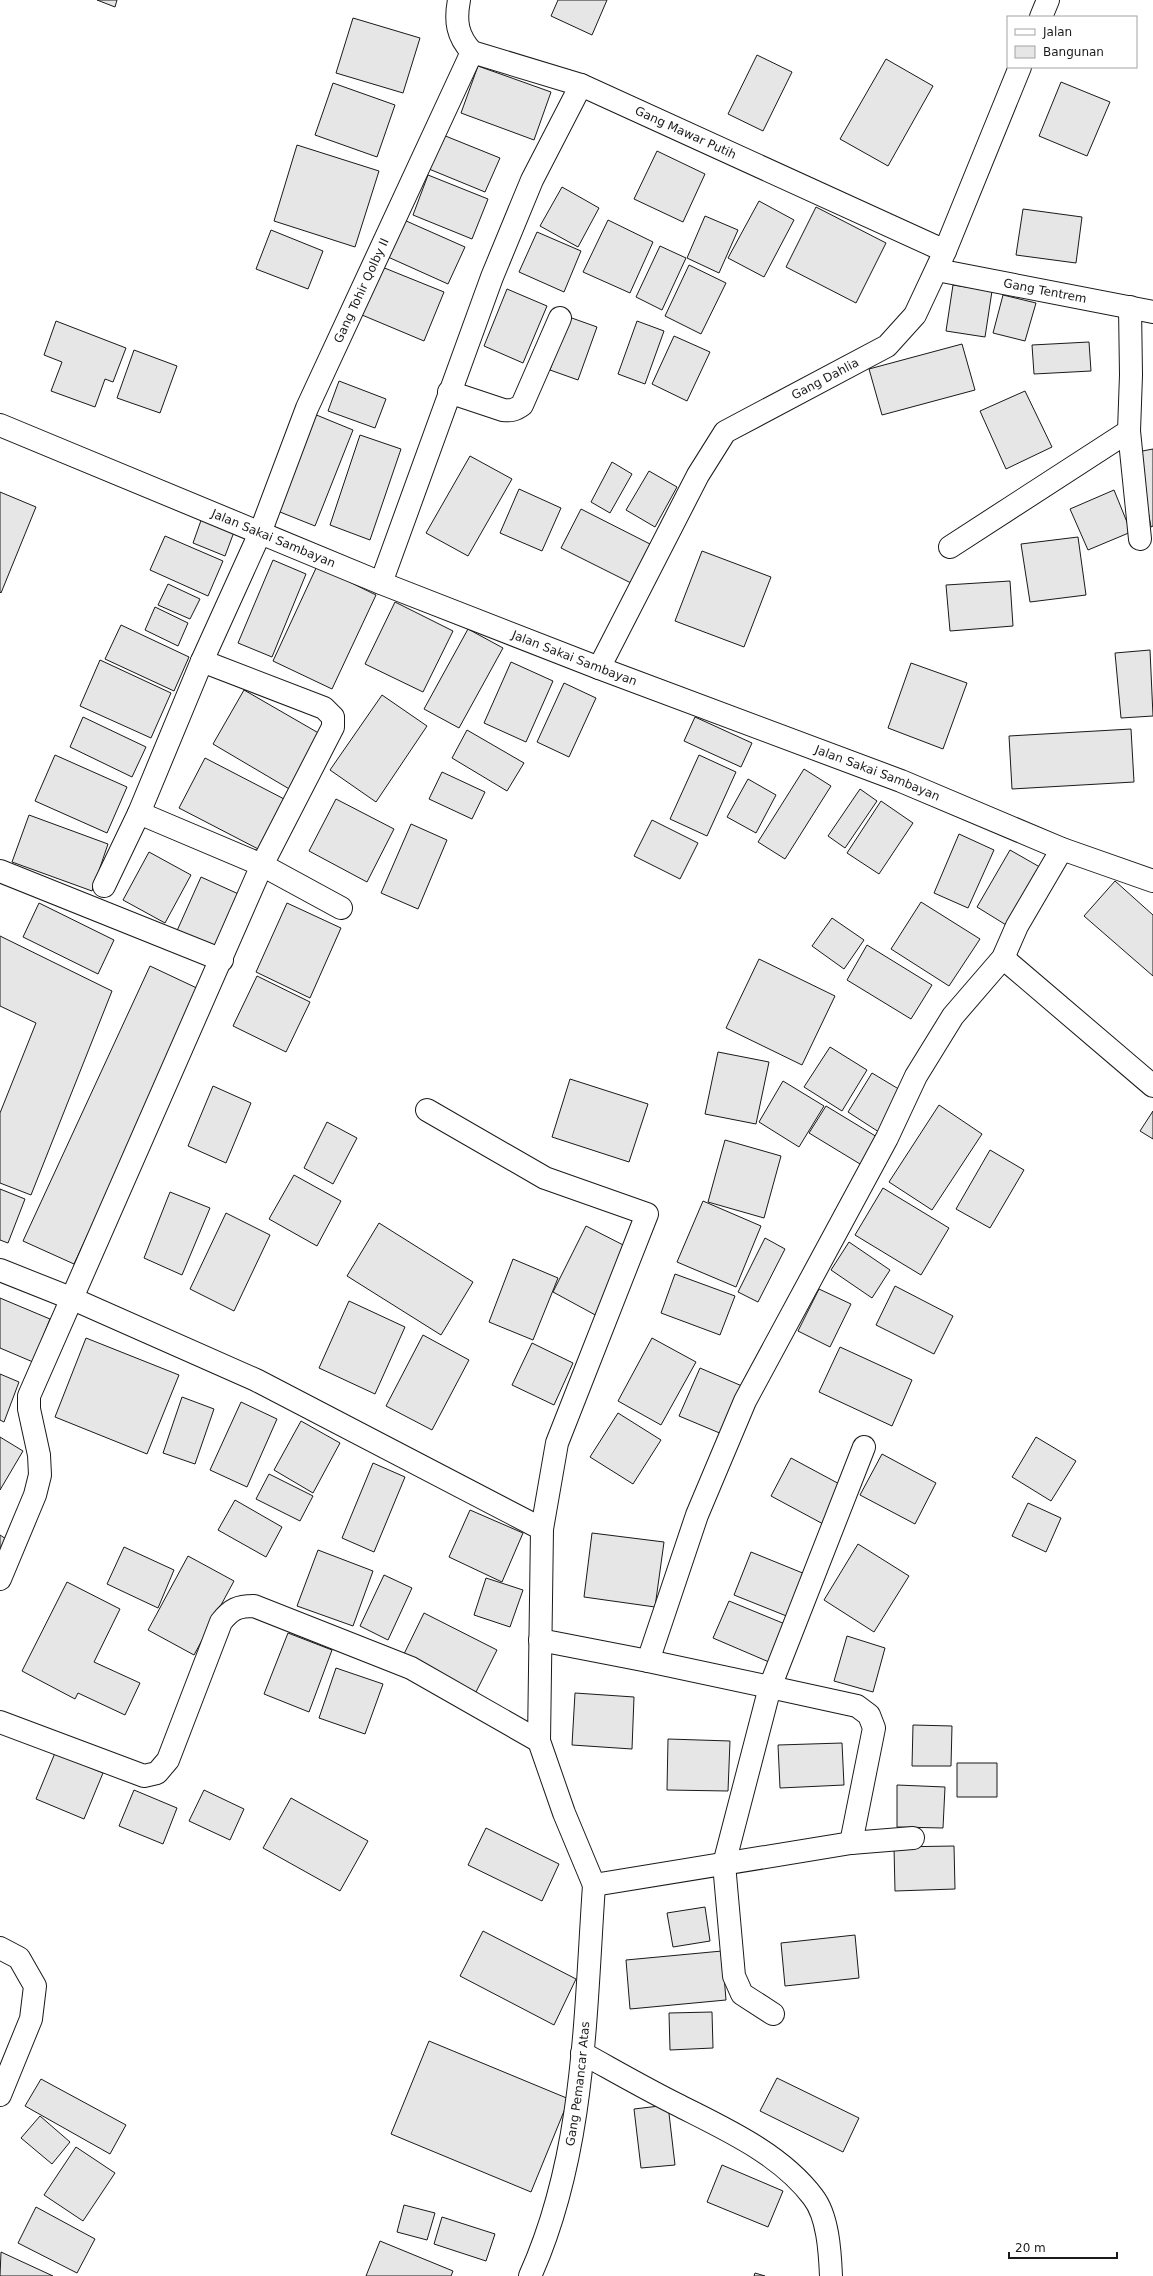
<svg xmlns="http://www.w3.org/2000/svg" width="1153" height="2276" font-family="'DejaVu Sans',sans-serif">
  <rect width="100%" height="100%" fill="#fff"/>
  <path fill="#e6e6e6" stroke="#1a1a1a" d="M97 0H117L115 7Z
    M558 0H607L592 35 551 16Z
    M353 18 420 38 403 93 336 73Z
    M757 55 792 72 763 131 728 114Z
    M886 59 933 86 888 166 840 139Z
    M478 66 551 92 534 140 461 113Z
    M1061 82 1110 102 1087 156 1039 136Z
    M333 83 395 105 377 157 315 135Z
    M443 135 500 158 485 192 429 169Z
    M297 145 379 171 355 247 274 221Z
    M657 151 705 174 683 222 634 199Z
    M428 175 488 199 472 239 413 215Z
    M562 187 599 208 578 247 540 226Z
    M759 201 794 220 764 277 728 258Z
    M816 207 886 243 856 303 786 267Z
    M1023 209 1082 217 1076 263 1016 255Z
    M705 216 738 230 719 273 687 258Z
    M404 220 465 247 448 284 388 257Z
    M608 220 653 242 630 293 583 272Z
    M271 230 323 251 308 289 256 269Z
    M537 232 581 251 564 292 519 272Z
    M660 246 686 258 662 310 636 297Z
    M689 265 726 283 701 334 665 316Z
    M382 267 444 292 424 341 362 315Z
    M953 285 992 291 985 337 946 331Z
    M507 289 547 306 523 363 484 346Z
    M1003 295 1036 303 1025 341 993 333Z
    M569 317 597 327 578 380 550 370Z
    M56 321 126 348 113 382 105 379 95 407 51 391 62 362 44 355Z
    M637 321 664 331 645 384 618 374Z
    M674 336 710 352 687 401 652 384Z
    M1089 342 1091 371 1034 374 1032 345Z
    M962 344 975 390 882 415 869 369Z
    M134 350 177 366 160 413 117 398Z
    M339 381 386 399 375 428 328 411Z
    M1025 391 1052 447 1006 469 980 411Z
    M314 414 353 430 315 526 275 510Z
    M360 435 401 449 370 540 330 525Z
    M1153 449V526L1151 527 1137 452Z
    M470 456 512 479 468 556 426 533Z
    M612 462 632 474 610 513 591 502Z
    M649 471 677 487 655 527 626 510Z
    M519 489 561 508 542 551 500 533Z
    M1114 490 1131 532 1088 550 1070 509Z
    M0 492 36 507 1 593 0 592Z
    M581 509 650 544 631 583 561 548Z
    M204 512 237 524 225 556 193 543Z
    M165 536 223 561 208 596 150 570Z
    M1078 537 1086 595 1030 602 1021 544Z
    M702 551 771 577 744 647 675 621Z
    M273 560 306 574 272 657 238 643Z
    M317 566 376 595 332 689 273 661Z
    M1010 581 1013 626 950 631 946 585Z
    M168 584 200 599 190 619 158 605Z
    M395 602 453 631 423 692 365 664Z
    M155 607 188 623 178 646 145 630Z
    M121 625 189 657 174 691 105 659Z
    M468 629 503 648 459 728 424 709Z
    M1150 650 1153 716 1121 718 1115 653Z
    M100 660 171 693 151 738 80 706Z
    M511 662 553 681 526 742 484 723Z
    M911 663 967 683 943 749 888 728Z
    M564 683 596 698 569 757 537 742Z
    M244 690 322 735 291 790 213 744Z
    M382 695 427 726 376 802 330 770Z
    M83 717 146 747 132 777 70 747Z
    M695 717 752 743 741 767 684 741Z
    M1131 729 1134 782 1012 789 1009 736Z
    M467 730 524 763 507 791 452 758Z
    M55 755 127 787 107 833 35 801Z
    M699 755 736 772 707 836 670 819Z
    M205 758 288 801 262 851 179 808Z
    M804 769 831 786 785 859 758 842Z
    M442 772 485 792 472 819 429 799Z
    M748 779 776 795 756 833 727 817Z
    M860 789 877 801 845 848 828 836Z
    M336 799 394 829 367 882 309 851Z
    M881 801 913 823 879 874 847 853Z
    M29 815 108 844 92 891 12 862Z
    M652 820 698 843 680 879 634 856Z
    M411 824 447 840 418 909 381 893Z
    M959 834 994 850 968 908 934 893Z
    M1010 850 1045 870 1011 928 977 907Z
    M149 852 191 875 165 923 123 900Z
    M201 877 243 896 218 952 176 933Z
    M1115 881 1153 915V976L1084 916Z
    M921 902 980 939 949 986 891 949Z
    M39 903 114 940 98 974 23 937Z
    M287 903 341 928 310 998 256 972Z
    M832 918 864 940 844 969 812 946Z
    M0 936 112 991 31 1195 0 1183V1113L36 1023 0 1006Z
    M867 945 932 985 911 1019 847 980Z
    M759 959 835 996 802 1065 726 1028Z
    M150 966 201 990 74 1264 23 1241Z
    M257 976 310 1002 286 1052 233 1026Z
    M830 1047 867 1070 842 1111 804 1087Z
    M718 1052 769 1062 756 1124 705 1114Z
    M872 1073 907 1094 882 1134 848 1112Z
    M570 1079 648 1104 629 1162 552 1137Z
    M783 1081 824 1106 799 1147 759 1122Z
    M213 1086 251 1103 226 1163 188 1146Z
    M939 1105 982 1134 932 1210 889 1182Z
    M826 1106 882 1140 865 1167 809 1133Z
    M1153 1111V1139L1140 1131Z
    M327 1122 357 1138 333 1184 304 1168Z
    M725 1140 781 1156 764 1218 708 1202Z
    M990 1150 1024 1170 990 1228 956 1209Z
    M294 1175 341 1201 317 1246 269 1219Z
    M883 1188 949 1228 921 1275 855 1235Z
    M0 1189 25 1199 8 1243 0 1240Z
    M170 1192 210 1208 182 1275 144 1258Z
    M703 1201 761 1226 736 1287 677 1262Z
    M226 1213 270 1235 234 1311 190 1289Z
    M379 1223 473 1282 441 1335 347 1276Z
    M586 1226 633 1250 599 1317 553 1292Z
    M765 1238 785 1249 758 1302 738 1292Z
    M849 1242 890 1270 872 1298 831 1270Z
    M513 1259 558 1278 533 1340 489 1322Z
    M675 1274 735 1296 720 1335 661 1313Z
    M895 1286 953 1316 934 1354 876 1325Z
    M819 1289 851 1304 830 1347 798 1331Z
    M0 1298 50 1319 33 1362 0 1348Z
    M349 1301 405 1327 375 1394 319 1368Z
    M423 1335 469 1360 432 1430 386 1406Z
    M86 1338 179 1375 147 1454 55 1417Z
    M652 1338 696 1362 661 1425 618 1401Z
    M532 1343 573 1363 554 1405 512 1385Z
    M840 1347 912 1380 892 1426 819 1392Z
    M700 1368 742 1386 722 1434 679 1416Z
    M0 1374 19 1382 4 1422 0 1420Z
    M182 1397 214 1409 195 1464 163 1453Z
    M241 1402 277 1419 247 1487 210 1470Z
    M618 1413 661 1440 633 1484 590 1457Z
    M301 1421 340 1443 313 1493 274 1470Z
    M0 1437 23 1451 0 1490Z
    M1036 1437 1076 1461 1051 1501 1012 1477Z
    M882 1454 936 1483 915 1524 860 1495Z
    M791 1458 845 1487 825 1525 771 1496Z
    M373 1463 405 1477 374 1552 342 1538Z
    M269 1474 313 1496 300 1521 256 1499Z
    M235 1500 282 1527 266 1557 218 1530Z
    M1028 1503 1061 1518 1046 1552 1012 1536Z
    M470 1510 523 1533 502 1582 449 1557Z
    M592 1533 664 1542 655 1607 584 1597Z
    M0 1535 6 1539 0 1549Z
    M858 1544 909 1576 874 1632 824 1600Z
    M124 1547 174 1570 158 1608 107 1584Z
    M318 1550 373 1571 353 1626 297 1606Z
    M751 1552 810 1576 794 1619 734 1595Z
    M188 1556 234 1581 194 1655 148 1630Z
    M384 1575 412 1588 388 1640 360 1626Z
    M486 1578 523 1590 510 1627 474 1615Z
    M67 1582 120 1609 94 1662 140 1683 125 1715 78 1693 75 1699 22 1671Z
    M729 1601 785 1624 769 1662 713 1638Z
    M424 1613 497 1650 476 1692 403 1656Z
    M288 1633 332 1650 309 1712 264 1694Z
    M847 1636 885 1648 873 1692 834 1681Z
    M336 1668 383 1684 365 1734 319 1718Z
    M575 1693 634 1697 632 1749 572 1745Z
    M913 1725 952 1726 951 1766H912Z
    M668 1739 730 1741 728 1791 667 1790Z
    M842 1743 844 1785 780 1788 778 1745Z
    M55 1753 103 1773 84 1819 36 1799Z
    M957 1763H997V1797H957Z
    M897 1785 945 1787 943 1828 897 1827Z
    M134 1790 177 1808 163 1844 119 1826Z
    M204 1790 244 1809 230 1840 189 1821Z
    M291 1798 368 1841 340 1891 263 1848Z
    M486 1828 559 1864 542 1901 468 1865Z
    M954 1846 955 1889 895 1891 894 1847Z
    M705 1907 710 1941 673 1947 667 1913Z
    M483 1931 576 1979 554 2025 460 1976Z
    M855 1935 859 1978 785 1986 781 1943Z
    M722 1951 726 2000 630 2009 626 1960Z
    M712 2012 713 2048 670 2050 669 2013Z
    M429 2041 569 2099 531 2192 391 2134Z
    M777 2078 859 2118 843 2152 760 2111Z
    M41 2079 126 2125 110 2154 25 2106Z
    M668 2105 675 2165 641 2168 634 2109Z
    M40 2116 70 2142 52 2164 21 2138Z
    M76 2147 115 2173 83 2221 44 2195Z
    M722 2165 783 2191 768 2227 707 2202Z
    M404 2205 435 2213 427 2240 397 2232Z
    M36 2207 95 2239 77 2273 18 2243Z
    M442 2217 495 2234 486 2261 434 2244Z
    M380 2241 453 2271 451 2276H366Z
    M1 2252 53 2276H0Z
    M755 2273 765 2276H754Z"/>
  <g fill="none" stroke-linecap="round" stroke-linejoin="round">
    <g stroke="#1a1a1a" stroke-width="24">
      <g id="minor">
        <path id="s1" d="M459 0C455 21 457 36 472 52L581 85 945 251"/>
        <path d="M1041 17 1048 0"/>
        <path id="s2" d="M937 270 1153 312"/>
        <path d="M1130 307 1131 375 1129 431 1140 539"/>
        <path d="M449 392 503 410C511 411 515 410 522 405L560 318"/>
        <path id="s3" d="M0 425 381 583 599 668 901 781 1062 849 1153 881"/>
        <path d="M950 547 1129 431"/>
        <path d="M381 583 492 277 532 180 581 85"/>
        <path d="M202 661 324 708 333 717V727L262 865 341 908"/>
        <path id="s4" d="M599 668 698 475 725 432 887 346 915 315 945 251 1020 67"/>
        <path d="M0 871 222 960"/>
        <path id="s5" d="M104 886 139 813 202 661 260 533 307 408 472 52"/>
        <path d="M1003 958 1153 1086"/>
        <path d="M427 1110 545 1178 647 1214 557 1443 542 1529"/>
        <path d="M0 1270 73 1299 256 1380 542 1529 539 1741 564 1813 594 1885 851 1843 913 1838"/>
        <path d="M0 1579 35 1495 40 1475 39 1455 29 1409V1396L262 865 139 813"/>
        <path d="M540 1640 648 1661 697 1515 745 1401 887 1138 916 1076 953 1016 1003 958 1017 926 1062 849"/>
        <path d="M648 1661 770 1687 864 1447"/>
        <path d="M0 1722 144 1776 157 1773 168 1760 221 1622C231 1609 238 1606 254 1606L411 1668 539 1741"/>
        <path d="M0 1948 19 1958 35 1986 31 2019 0 2095"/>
        <path d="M773 2014 742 1994 734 1976 724 1864 770 1687 857 1706 869 1715 874 1728 851 1843"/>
        <path d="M582 2053C613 2070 644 2088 676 2104 723 2128 780 2153 813 2197 828 2216 830 2252 831 2276"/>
        <path id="s6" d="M530 2276C585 2154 585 2016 594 1885"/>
      </g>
    </g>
    <use href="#minor" stroke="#fff" stroke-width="22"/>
  </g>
  <g text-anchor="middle" stroke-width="3" stroke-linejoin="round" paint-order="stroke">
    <g font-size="12" fill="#1a1a1a" stroke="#fff">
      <text dy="4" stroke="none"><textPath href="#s1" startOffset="285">Gang Mawar Putih</textPath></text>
      <text dy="4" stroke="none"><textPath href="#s5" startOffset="649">Gang Tohir Qolby II</textPath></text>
      <text dy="4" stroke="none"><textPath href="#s2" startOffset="110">Gang Tentrem</textPath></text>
      <text dy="4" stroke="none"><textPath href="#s4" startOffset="381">Gang Dahlia</textPath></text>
      <text dy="4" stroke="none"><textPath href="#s3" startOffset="296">Jalan Sakai Sambayan</textPath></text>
      <text dy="4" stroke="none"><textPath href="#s3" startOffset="620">Jalan Sakai Sambayan</textPath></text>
      <text dy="4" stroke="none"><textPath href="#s3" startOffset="944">Jalan Sakai Sambayan</textPath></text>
      <text dy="4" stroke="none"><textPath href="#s6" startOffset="199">Gang Pemancar Atas</textPath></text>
    </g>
  </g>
  <rect x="1007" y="16" width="130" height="52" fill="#ffffff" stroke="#a3a3a3"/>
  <rect x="1015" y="29" width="20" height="6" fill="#ffffff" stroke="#a3a3a3"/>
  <text x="1043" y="36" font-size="12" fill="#1a1a1a">Jalan</text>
  <rect x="1015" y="46" width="20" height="12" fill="#e6e6e6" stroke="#a3a3a3"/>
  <text x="1043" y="56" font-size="12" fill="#1a1a1a">Bangunan</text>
  <path d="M1009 2252v6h108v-6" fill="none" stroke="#1a1a1a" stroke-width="2"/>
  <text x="1015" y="2252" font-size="12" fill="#1a1a1a" stroke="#ffffff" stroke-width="3" paint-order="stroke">20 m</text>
</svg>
